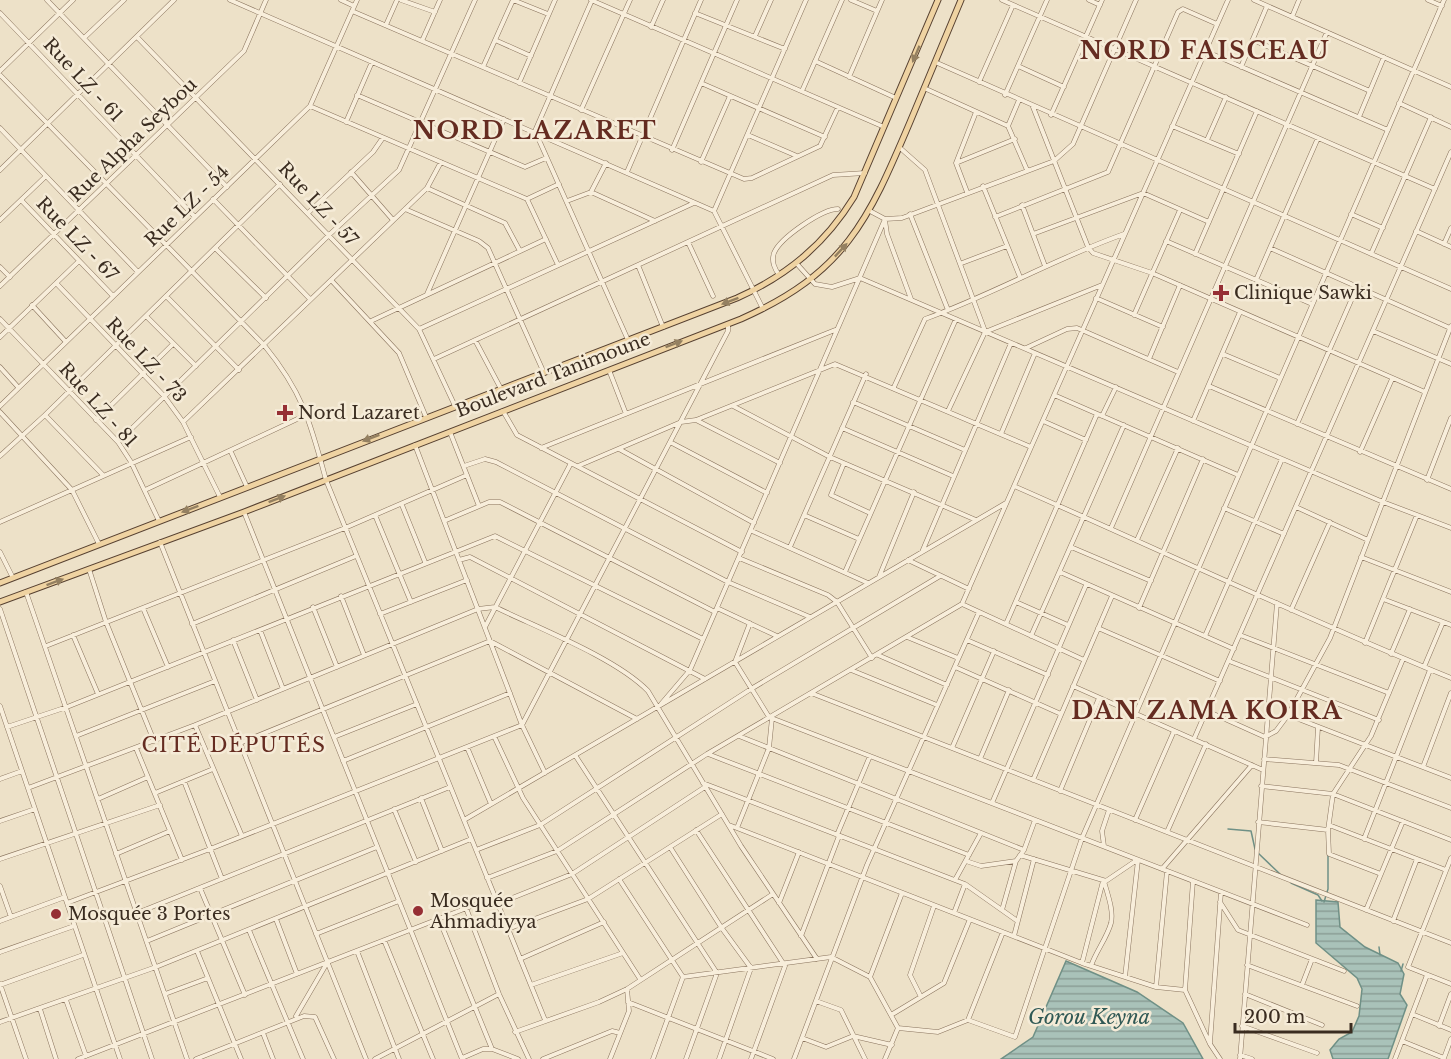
<svg xmlns="http://www.w3.org/2000/svg" width="1451" height="1059" font-family="'Libre Baskerville',serif">
  <defs>
    <pattern id="water-rules" width="6" height="5" patternUnits="userSpaceOnUse" patternTransform="scale(1.5)"><rect width="6" height="5" fill="#a9c2b9"/><path d="M0 2.5h6" fill="none" stroke="#8b9e96"/></pattern>
  </defs>
  <rect width="100%" height="100%" fill="#ede1c8"/>
  <path fill="url(#water-rules)" stroke="#6f9086" stroke-width="1.5" d="M1316 900 1338 902 1340 927 1365 947 1398 963 1404 974 1400 994 1407 1005 1388 1059H1333L1330 1050 1339 1039 1352 1032 1359 1016 1362 989 1357 978 1316 943Z
    M1066 961 1137 992 1183 1023 1203 1059H1001L1033 1037Z"/>
  <g fill="none" stroke-linecap="round" stroke-linejoin="round">
    <path stroke="#6f9086" stroke-width="1.5" d="M1228 829 1251 831 1255 849
      M1258 853 1280 874
      M1291 883 1318 895 1322 901
      M1324 902 1328 889V854
      M1379 947 1380 955
      M1401 971 1403 964"/>
    <g stroke="#89735d" stroke-width="5">
      <path id="minor" d="M47 0 227 187
        M230 0 714 211
        M341 0 354 6
        M401 0 435 12
        M591 0 884 127
        M592 0 535 131 628 340
        M851 0 877 11
        M1002 0 1435 189
        M1089 0 1100 5
        M1254 0 1451 87
        M1428 0 1442 6
        M352 11 744 179 752 178 820 146 838 107
        M0 13 195 217
        M695 13 785 49
        M1292 17 1299 0
        M386 25 397 0
        M651 27 663 0
        M755 36 771 0
        M137 37 419 329 455 406
        M84 38 124 0
        M495 40 531 56
        M1253 40 1370 91
        M422 41 440 0
        M1205 51 1388 130
        M815 61 896 98
        M935 62 1451 289
        M1018 66 1064 87
        M483 67 513 0 548 14
        M1241 67 1267 6
        M0 71 73 0
        M0 75 264 345C303 393 310 421 326 480L545 1020
        M849 77 882 0
        M979 82 1013 5
        M519 83 555 0
        M701 83 825 137
        M924 88 1008 126
        M802 91 842 0
        M357 95 525 167 546 158
        M1005 95 1047 0
        M1019 100 1008 126 1027 170
        M1399 103 1451 127
        M310 106 527 199 558 265
        M1033 107 1088 247 1093 253 1152 273 1425 392
        M581 110 630 0
        M1051 115 1102 0
        M1359 117 1384 57
        M346 122 372 62
        M1172 126 1239 154
        M0 128 138 272
        M748 135 797 156
        M1207 140 1226 97
        M899 147 925 170 985 331
        M672 150 737 0
        M701 162 730 96
        M956 163 1015 139
        M0 170 174 0
        M351 172 393 220
        M627 172 701 0
        M983 186 1020 277
        M427 188 505 223 520 251
        M591 192 606 163
        M967 192 956 163 976 112
        M213 199 310 299
        M527 199 559 184
        M21 200 113 296
        M567 201 591 192 655 221
        M1022 205 1045 266
        M405 209 479 241 488 248 544 373
        M714 211 806 0
        M714 211 763 309
        M870 211 885 219 902 218 1054 161 1073 144 1136 0
        M308 213 373 152 382 139
        M910 214 948 310
        M1351 214 1383 228
        M995 217 1108 172 1178 12 1183 9 1217 24
        M0 220 46 176
        M885 220 887 234 911 299
        M1416 231 1451 247
        M1033 234 1143 193 1209 222
        M1166 241 1312 304
        M688 242 713 296
        M1444 244 1451 228
        M215 248 266 298
        M1270 248 1450 328
        M1195 254 1257 111
        M1371 254 1431 117
        M962 263 1007 246
        M797 264 815 284 832 287 860 278 1383 502 1451 528
        M638 265 663 327
        M0 267 10 277
        M779 275C775 269 771 262 774 253 780 238 822 209 838 209
        M331 280 399 353 426 417
        M1256 280 1318 138
        M56 283 164 396 183 422 220 497
        M0 286 244 51 266 0
        M427 294 504 119
        M166 296 239 370
        M1096 298 1163 327
        M32 305 66 342
        M1134 315 1180 210
        M146 316 196 366
        M0 319 118 442 131 462 159 521
        M371 321 546 239
        M419 329 694 203
        M1373 331 1451 364
        M0 337 79 261
        M475 340 501 389
        M1026 348 1067 329 1077 328 1178 372
        M1223 354 1280 378
        M434 359 833 175 865 173
        M1149 359 1180 285
        M0 367 18 387
        M609 370 626 414
        M1209 386 1451 489
        M894 387 925 319C992 295 1056 258 1124 234
        M1054 395 1238 475
        M853 402 965 450
        M0 406 310 106 357 0
        M733 406 830 457 976 520
        M503 411 517 435 742 552
        M948 411 985 332 1102 285
        M0 412 72 490 99 544
        M45 415 103 475
        M1102 416 1116 387
        M96 420 173 344
        M696 420 780 463
        M1043 421 1086 440
        M1193 421 1240 312
        M183 422 427 188 441 162
        M1297 424 1357 287
        M842 428 953 476
        M450 432 479 506
        M1001 434 1035 353
        M118 442 329 235 399 170 475 0
        M670 442 767 493
        M415 445 522 725 545 773
        M541 448 835 330
        M619 449 754 523
        M231 452 247 487
        M1360 452 1392 379
        M0 456 45 415 280 184
        M844 463 831 495 870 513
        M464 466 485 459 496 462 728 582 810 617
        M578 466 681 422 696 420 835 364 1031 447
        M1427 480 1451 418
        M1014 486C1160 550 1304 618 1451 678
        M145 490 308 414
        M402 505 425 562
        M1296 507 1368 540
        M1224 508 1284 534
        M244 512 462 1059
        M375 515 411 602
        M804 515 859 539
        M444 521 489 502H500L715 612
        M0 522 191 437
        M1111 528 1327 32
        M752 531 868 583
        M1137 540 1178 448
        M160 542 366 1059
        M790 547 866 374
        M1071 547 1151 581
        M0 552 13 578
        M922 552 1011 343
        M1361 557 1451 592
        M739 558 828 595 837 602 872 658
        M459 560 470 557 705 679
        M908 560 969 589
        M89 569 106 622 154 741
        M845 572 956 319
        M1060 572 1234 649
        M879 577 914 492
        M26 592 187 1059
        M341 596 364 655
        M1383 599 1451 625
        M1016 602 1068 625
        M962 604 1084 660
        M313 607 337 667
        M143 608 168 667
        M717 608 777 636
        M1139 608 1203 459
        M0 609 152 1059
        M1291 610 1330 522
        M380 614 467 580
        M750 623 735 662 769 717 1307 925
        M192 624 356 556
        M1006 624 1097 414
        M485 627 571 463
        M1098 628 1220 681
        M260 630 283 689
        M73 635 98 694
        M1240 635 1389 693
        M1031 636 1124 425
        M1205 636 1282 459
        M907 637 958 658
        M233 640 257 700
        M967 640 1048 675
        M1365 643 1417 515
        M46 646 345 528 467 475
        M1391 654 1410 609
        M878 655 947 685
        M1229 661 1379 720
        M955 667 1061 714
        M1424 667 1443 622
        M851 670 937 705
        M1073 686 1263 770
        M811 693 1451 943
        M661 704 690 670 885 219
        M0 706 120 1059
        M1207 711 1265 737 1276 731 1288 715 1330 638 1451 326
        M1288 715 1451 778
        M195 725 242 836
        M7 727 67 707 495 536 703 639
        M76 736 215 681
        M494 736 523 798 640 979
        M739 736 1024 850
        M334 737 417 704
        M1194 739 1451 152
        M240 743 490 641 637 719
        M467 747 491 804
        M136 748 182 860
        M952 748 994 651
        M708 754 969 855
        M575 755 717 973 686 1059
        M980 759 1009 690
        M1264 759 1339 765 1451 808
        M343 761 510 693
        M1316 763 1318 727
        M1423 767 1451 693
        M0 779 22 771
        M1033 780 1112 596
        M184 781 222 879
        M703 783 965 884 1016 920
        M1261 786 1333 794 1451 840
        M28 788 195 725 478 609 495 607C538 628 616 658 648 691L741 846 817 959
        M1060 791 1099 698
        M155 793 213 769
        M421 798 442 851
        M98 799 148 777
        M992 803 1086 585
        M394 809 416 862
        M464 820 1006 503
        M1135 820 1174 731
        M0 821 35 809
        M1258 822 1328 830
        M729 825 1082 963 1156 987 1185 990 1210 1044 1220 1059
        M1329 825 1446 870
        M737 828 769 748 772 718
        M696 830 785 966 751 1059
        M1167 832 1206 744
        M837 835 870 756
        M1364 839 1430 670
        M1104 846 1102 831 1109 810
        M670 847 721 927 751 968 719 1059
        M476 850 540 825 751 689 940 576
        M116 854 170 831
        M1020 855 1106 881 1137 860
        M1451 858 1408 967 1451 984
        M0 859 160 805
        M966 861 981 866 1016 861
        M1162 869 1252 765
        M1381 874 1329 854 1328 830 1333 794 1371 736 1403 659
        M487 878 557 851 707 754 962 604 1228 0
        M619 879 683 977
        M955 880 981 833
        M0 886 11 917
        M200 888 245 995
        M1220 902 1238 930 1344 971
        M67 903 210 849 522 725 728 331V324
        M779 903 799 852
        M497 904 572 874 705 787
        M466 908 499 994 529 1059
        M1002 910 1016 861 1024 850 1035 820
        M1366 910 1403 821
        M137 913 450 787
        M954 913 965 884
        M276 919 297 974
        M439 919 492 1049 518 1059
        M0 921 65 897
        M1393 921 1417 859
        M508 929 588 899 722 814
        M249 930 303 1059
        M316 934 399 901
        M801 936 839 836
        M1014 936 1034 859
        M384 940 433 1059
        M147 941 377 847
        M197 951 241 1059
        M357 951 399 1059
        M0 952 74 926
        M520 959 604 922
        M1082 963 1103 881
        M1247 965 1357 1006
        M1091 966C1096 951 1107 938 1111 923 1114 910 1107 893 1104 881
        M683 977 831 957 870 977 898 1028
        M870 977 902 893
        M1125 977 1138 860
        M0 984 26 1059
        M0 985 83 955
        M531 985 623 953
        M1302 985 1312 959
        M1156 987 1167 871
        M1185 990 1193 881
        M165 994 208 978
        M1245 994 1322 1025
        M921 997 910 975 934 906
        M66 1000 86 1056
        M816 1001 841 1010 865 1059
        M628 1002 773 1059
        M40 1009 56 1059
        M1412 1014 1451 1030
        M891 1015 944 983 970 919
        M296 1016 327 963
        M968 1020 1003 932
        M0 1022 156 967 471 839
        M1242 1026 1317 1053
        M1439 1026 1451 994
        M898 1028 938 1032 968 1020 1015 1037 1082 838 1444 0
        M515 1032 599 1002 627 989 773 894
        M263 1033 273 1059
        M802 1038 826 1047 853 1036 892 1045
        M1402 1041 1444 1058
        M1210 1043 1221 892
        M1240 1055 1252 1059
        M462 1058 483 1049H492
        M1444 1058 1451 1039
        M78 1059 495 897
        M196 1059 304 1016 315 1017 334 1059
        M375 1059 499 994
        M543 1059 612 1031 620 1033
        M610 1059 629 1011 627 989
        M653 1059 683 977
        M794 1059 867 865 979 612
        M885 1059 898 1028
        M1240 1059 1277 603
        M1395 1059 1427 975"/>
    </g>
    <g stroke="#574131" stroke-width="7">
      <path id="major" d="M0 583 737 298C788 275 825 244 854 197L938 0
        M0 602 244 512 741 319C845 273 868 221 910 122 927 81 944 41 961 0"/>
    </g>
    <use href="#minor" stroke="#f8eedb" stroke-width="4"/>
    <use href="#major" stroke="#efd3a2" stroke-width="5"/>
  </g>
  <defs><path id="oneway-solid" d="M-6-.8H1V-3.2L6.5 0L1 3.2V.8H-6Z" transform="scale(1.5)"/></defs>
  <g fill="#948061">
    <use href="#oneway-solid" transform="translate(916 54) rotate(113)"/>
    <use href="#oneway-solid" transform="translate(841 250) rotate(-47)"/>
    <use href="#oneway-solid" transform="translate(730 301) rotate(159)"/>
    <use href="#oneway-solid" transform="translate(674 344) rotate(-21)"/>
    <use href="#oneway-solid" transform="translate(371 438) rotate(159)"/>
    <use href="#oneway-solid" transform="translate(277 499) rotate(-21)"/>
    <use href="#oneway-solid" transform="translate(190 509) rotate(159)"/>
    <use href="#oneway-solid" transform="translate(55 582) rotate(-20)"/>
  </g>
  <g fill="#962f34" stroke="#f5ebd7" stroke-width="2">
    <path d="M1218 284h6v6h6v6h-6v6h-6v-6h-6v-6h6z"/>
    <path d="M282 404h6v6h6v6h-6v6h-6v-6h-6v-6h6z"/>
    <circle cx="418" cy="911" r="6"/>
    <circle cx="56" cy="914" r="6"/>
  </g>
  <g text-anchor="middle" stroke-width="5" stroke-linejoin="round" paint-order="stroke">
    <g font-size="18" fill="#3a2c20" stroke="#f5ebd7">
      <text transform="translate(83 80) rotate(47)" y="6">Rue LZ - 61</text>
      <text transform="translate(133 140) rotate(-44)" y="6">Rue Alpha Seybou</text>
      <text transform="translate(318 204) rotate(47)" y="6">Rue LZ - 57</text>
      <text transform="translate(187 206) rotate(-44)" y="6">Rue LZ - 54</text>
      <text transform="translate(77 239) rotate(46)" y="6">Rue LZ - 67</text>
      <text transform="translate(146 360) rotate(47)" y="6">Rue LZ - 73</text>
      <text transform="translate(553 375) rotate(-21)" y="6">Boulevard Tanimoune</text>
      <text transform="translate(98 405) rotate(48)" y="6">Rue LZ - 81</text>
    </g>
    <g font-size="18" fill="#3a2c20" stroke="#f5ebd7" text-anchor="start">
      <text x="1234" y="299">Clinique Sawki</text>
      <text x="298" y="419">Nord Lazaret</text>
      <text x="430" y="907">Mosquée<tspan x="430" dy="21">Ahmadiyya</tspan></text>
      <text x="68" y="920">Mosquée 3 Portes</text>
    </g>
    <g font-size="20" letter-spacing="1.5" fill="#652c21" stroke="#f5ebd7">
      <text x="234" y="752">CITÉ DÉPUTÉS</text>
    </g>
    <g font-size="20" font-style="italic" fill="#305955" stroke="#f5ebd7">
      <text x="1089" y="1024">Gorou Keyna</text>
    </g>
    <g font-size="24" font-weight="bold" letter-spacing="1.5" fill="#652c21" stroke="#f5ebd7">
      <text x="1205" y="59">NORD FAISCEAU</text>
      <text x="535" y="139">NORD LAZARET</text>
      <text x="1207" y="719">DAN ZAMA KOIRA</text>
    </g>
  </g>
  <path d="M1235 1023v9h116v-9" fill="none" stroke="#3a2c20" stroke-width="3"/>
  <text x="1244" y="1023" font-size="18" fill="#3a2c20" stroke="#f5ebd7" stroke-width="4.5" paint-order="stroke">200 m</text>
</svg>
